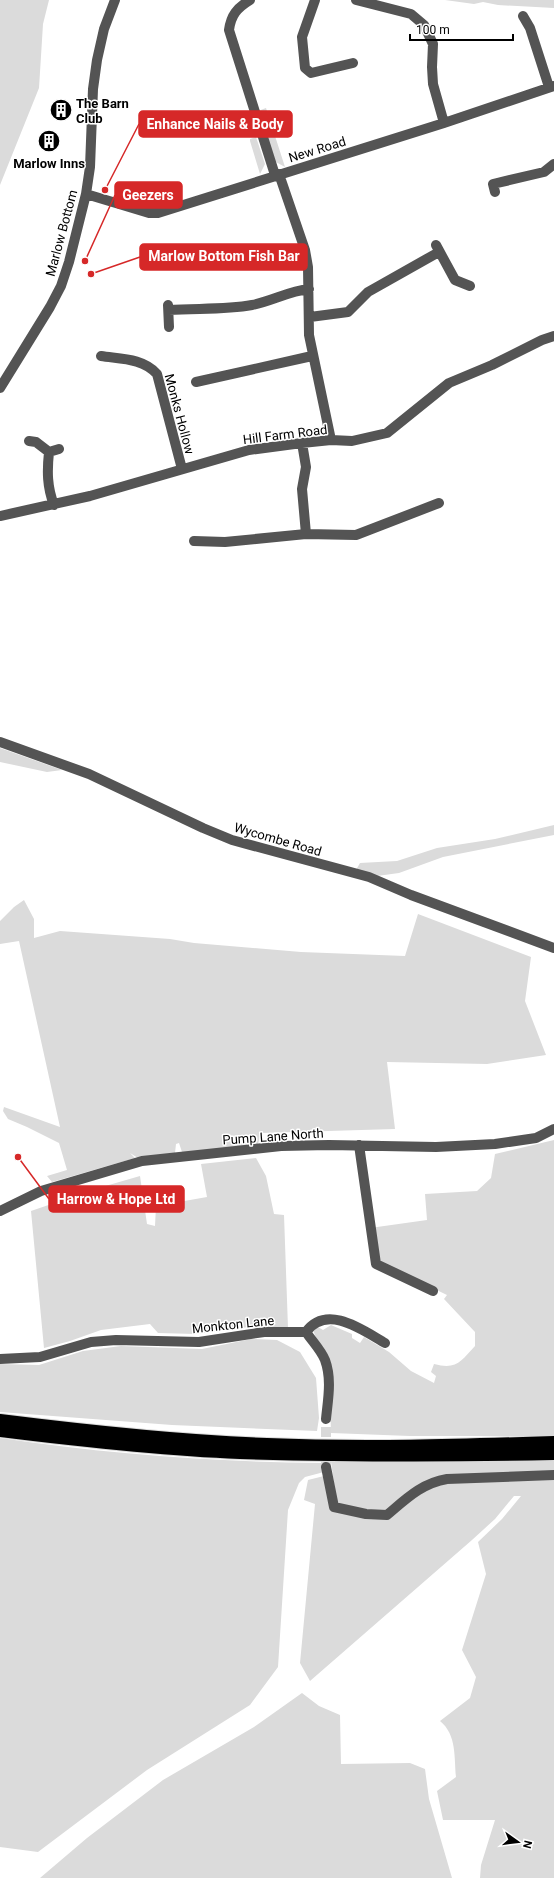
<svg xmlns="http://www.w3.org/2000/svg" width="554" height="1878" font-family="Roboto,sans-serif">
  <rect width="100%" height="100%" fill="#fff"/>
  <path fill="#dbdbdb" d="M0 0H49L43 24 39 88 0 185Z
    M445 0H554V8L498 5 483 2 474 4Z
    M266 108 285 167 274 161 258 111Z
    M256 137 265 164 260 174 250 141V139Z
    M0 748 62 770 47 772 0 762Z
    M554 825V835L443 857 399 873 377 876 356 870 360 863 397 861 437 848 495 839Z
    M24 900 34 919V938L60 931 170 939 194 943 301 952 405 956 418 914 531 957 525 1001 546 1055 487 1064 387 1062 395 1129 261 1133 258 1144 183 1155 179 1143 176 1144 175 1153 138 1158 130 1153 135 1158 52 1182 47 1176 67 1170 59 1143 27 1127 8 1119 3 1111 4 1107 60 1127 19 941 0 944V921L14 907Z
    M554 1140V1436H410L331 1433C331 1401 325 1358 313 1330L318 1327 323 1330 331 1325 352 1334V1338L360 1343 364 1337 389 1352 411 1371 434 1383 436 1376 431 1372 434 1364C457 1370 461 1361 475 1346V1332L444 1299 447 1295 377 1261 370 1228 427 1220 425 1194 477 1191 491 1178 495 1154Z
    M256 1158 266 1176 274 1214 284 1215 288 1328 256 1326 195 1334 158 1333 150 1324 101 1330 70 1341 44 1348 31 1211 95 1189 140 1176 147 1224 155 1226 156 1206 207 1197 201 1164Z
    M251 1339 277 1340 300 1352 316 1378 319 1418 317 1431 172 1425 0 1412V1364L39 1365 83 1351 121 1346 202 1349Z
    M0 1438C107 1454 215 1462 323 1463L324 1472 305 1477 299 1483 288 1510 278 1667 250 1705 147 1770 38 1852 0 1847Z
    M554 1459V1473L448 1476 387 1513 337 1504 331 1462H418Z
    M324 1476 333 1509 387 1518 418 1494 438 1482 554 1478V1878H480L481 1865 495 1820H443L437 1791 456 1777C454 1757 457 1735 440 1721L470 1698 476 1677 462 1650 486 1574 478 1542 502 1519 521 1496H514L495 1519 472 1540 310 1681 300 1663 315 1504 304 1500 308 1480Z
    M302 1693 319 1706 340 1715 341 1764 410 1763 425 1769 429 1799 452 1878H40L87 1838 163 1780 254 1727Z"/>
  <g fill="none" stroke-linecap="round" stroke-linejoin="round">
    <path stroke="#d9d9d9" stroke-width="10" stroke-dasharray="10 5" stroke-linecap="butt" d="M326 1467V1419"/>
    <g stroke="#dbdbdb" stroke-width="14">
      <path id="highway" d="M0 1420C88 1431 179 1441 267 1444 363 1448 459 1445 554 1442
        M0 1431C80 1441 160 1450 240 1453 345 1456 450 1456 554 1454"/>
    </g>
    <path stroke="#545454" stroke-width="10" d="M250 0C237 8 231 15 229 30L275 175
      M315 0 302 37 305 68 311 73 353 63
      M356 0 411 14 424 25 433 44 432 67 433 84 444 123
      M523 16 530 28 549 87
      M279 174 305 250 308 267 309 335 331 440
      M495 192 493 184 544 172 554 164
      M86 194 149 213H158L444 123 554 86
      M436 245 455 280 470 286
      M168 305 169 327
      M169 310C197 308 225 310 252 305 272 301 289 291 309 289
      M310 317 348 312 368 292 439 252
      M101 356C120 359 143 358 157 374L182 469
      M196 382 312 356
      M0 388 50 307 61 286 69 262 86 194 90 167 93 89 97 60 104 29 115 0
      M29 441 36 442 49 452 59 449
      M302 443 306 467 302 489 306 534
      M49 452C47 471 47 487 54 505
      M0 516 90 496 249 450 302 443 331 440 352 441 387 433 449 383 492 365 542 340 554 336
      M194 541 225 542 306 534 356 535 439 503
      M0 742 89 774 203 828 232 840 369 877 411 895 554 948
      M359 1145 376 1264 433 1291
      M0 1211 41 1191 142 1161 281 1146 329 1145 436 1147 495 1144 536 1138 554 1129
      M306 1332C312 1341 321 1350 325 1360 332 1379 328 1399 326 1419
      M306 1332C327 1303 364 1331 385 1343
      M0 1359 40 1357 91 1342 116 1340 199 1342 264 1332H306
      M326 1467 334 1507 366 1514 387 1515C406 1499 422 1483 447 1479L554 1475"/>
    <use href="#highway" stroke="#000" stroke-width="12"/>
  </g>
  <defs>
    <g id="building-disc" transform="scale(1.15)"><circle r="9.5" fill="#000" stroke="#fff"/><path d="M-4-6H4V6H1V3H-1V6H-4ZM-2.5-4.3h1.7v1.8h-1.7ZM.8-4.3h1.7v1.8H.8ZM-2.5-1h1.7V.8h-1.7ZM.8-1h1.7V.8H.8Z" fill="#fff"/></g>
  </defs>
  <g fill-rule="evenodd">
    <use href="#building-disc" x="61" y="110"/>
    <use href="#building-disc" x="49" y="141"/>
  </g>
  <g text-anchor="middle" stroke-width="3" stroke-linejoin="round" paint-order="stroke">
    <g font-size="13" font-weight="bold" fill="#000" stroke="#fff" text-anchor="start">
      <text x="76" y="108">The Barn<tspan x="76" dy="15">Club</tspan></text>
      <text x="49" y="168" text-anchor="middle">Marlow Inns</text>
    </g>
    <g font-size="13" fill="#000" stroke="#fff">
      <text transform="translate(317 149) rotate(-17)" y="5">New Road</text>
      <text transform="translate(61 233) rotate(-75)" y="5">Marlow Bottom</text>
      <text transform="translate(180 414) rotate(75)" y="5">Monks Hollow</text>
      <text transform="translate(285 434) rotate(-7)" y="5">Hill Farm Road</text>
      <text transform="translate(278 839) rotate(16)" y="5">Wycombe Road</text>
      <text transform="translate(273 1136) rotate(-4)" y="5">Pump Lane North</text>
      <text transform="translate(233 1324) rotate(-6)" y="5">Monkton Lane</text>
    </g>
  </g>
  <path fill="none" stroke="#d62828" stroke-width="1.5" d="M105 190L139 124M85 261L115 195M91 274L140 257M18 1157L49 1199"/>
  <g fill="#d62828" stroke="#fff" stroke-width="1.5">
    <circle cx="105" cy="190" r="4"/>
    <circle cx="85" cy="261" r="4"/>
    <circle cx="91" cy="274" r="4"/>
    <circle cx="18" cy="1157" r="4"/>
  </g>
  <g fill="#d62828" stroke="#d62828" stroke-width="1.5">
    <rect x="139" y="111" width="153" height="26" rx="4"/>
    <rect x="115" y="182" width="67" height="26" rx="4"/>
    <rect x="140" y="244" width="167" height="26" rx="4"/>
    <rect x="49" y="1186" width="135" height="26" rx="4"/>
  </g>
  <g font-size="14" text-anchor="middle" font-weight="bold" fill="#fff">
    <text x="215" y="129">Enhance Nails &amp; Body</text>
    <text x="148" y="200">Geezers</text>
    <text x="224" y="261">Marlow Bottom Fish Bar</text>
    <text x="116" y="1204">Harrow &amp; Hope Ltd</text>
  </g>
  <g transform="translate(518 1842) rotate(104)" stroke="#ffffff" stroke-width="3" paint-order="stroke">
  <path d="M0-3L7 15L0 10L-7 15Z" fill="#000000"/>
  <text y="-6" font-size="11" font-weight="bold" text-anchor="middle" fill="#000000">N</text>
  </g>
  <path d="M410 34v6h103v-6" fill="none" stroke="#000000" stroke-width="2"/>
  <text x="416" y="34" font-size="12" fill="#000000" stroke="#ffffff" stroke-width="3" paint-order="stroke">100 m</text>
</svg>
